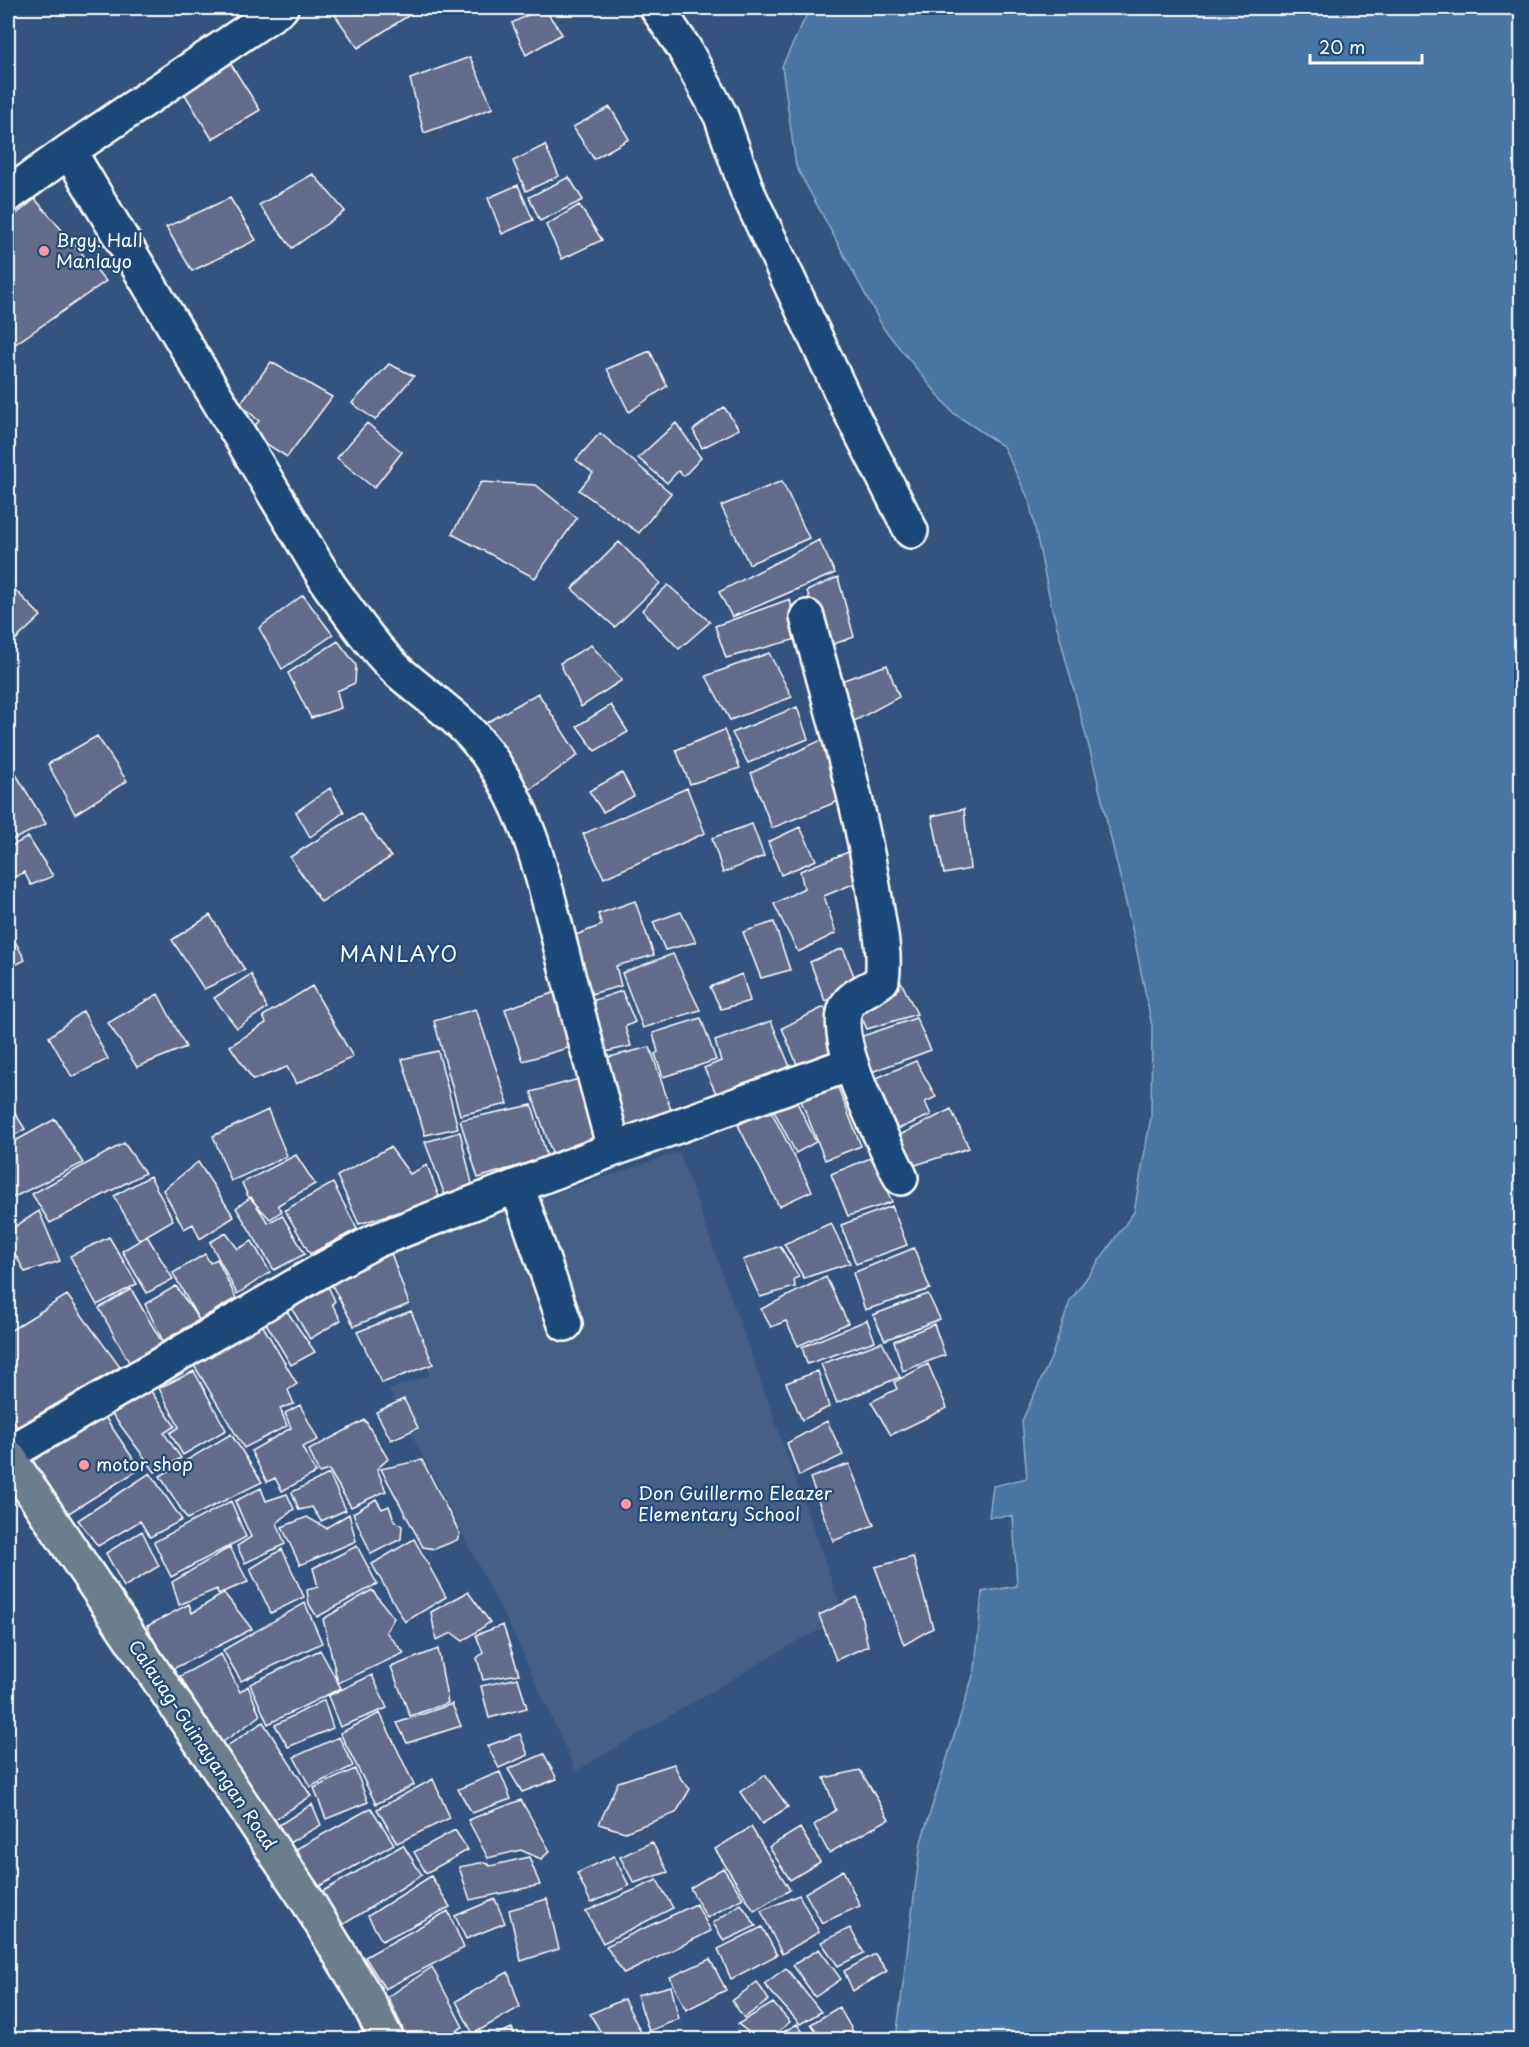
<svg xmlns="http://www.w3.org/2000/svg" width="1529" height="2047" font-family="'Playpen Sans',sans-serif">
  <rect width="100%" height="100%" fill="#34547f"/>
  <filter id="ink" filterUnits="userSpaceOnUse"><feTurbulence type="fractalNoise" baseFrequency=".0167" numOctaves="2"/><feDisplacementMap in="SourceGraphic" scale="12" xChannelSelector="R" yChannelSelector="G"/><feConvolveMatrix kernelMatrix="1 2 1 2 8 2 1 2 1" color-interpolation-filters="sRGB"/></filter>
  <g filter="url(#ink)">
    <path fill="#465e84" d="M679 1152 845 1618 799 1640 576 1771 517 1641 389 1390 430 1375 393 1248Z"/>
    <path fill="#4876a4" stroke="#91adc8" stroke-width="1.5" d="M810 8H1521V2039H896L921 1842 975 1669 982 1592 1017 1586 1013 1516 989 1517 993 1486 1027 1478 1022 1421 1051 1358 1070 1301 1134 1212 1151 1117 1152 1026 1134 937 1094 766 1051 604 1029 500 1003 446 953 413 884 329 796 166 782 66Z"/>
    <path fill="#646c8a" stroke="#fff" stroke-width="1.5" d="M330 8H407L411 14 358 48Z
      M541 8H544L562 34 526 55 512 23Z
      M470 57 493 108 424 133 410 79Z
      M227 58 260 110 212 139 181 88Z
      M610 107 629 139 594 159 573 127Z
      M545 145 559 176 526 191 513 161Z
      M313 174 345 211 292 248 259 205Z
      M569 177 583 200 540 221 529 197Z
      M518 185 533 220 502 234 488 198Z
      M230 198 256 240 192 271 166 227Z
      M35 199 106 281 8 349V221Z
      M579 205 602 240 562 259 546 225Z
      M650 351 667 386 629 412 607 369Z
      M271 362 332 397 287 457 248 432 259 421 240 404Z
      M389 364 414 376 375 420 352 403Z
      M724 407 739 429 702 448 693 430Z
      M367 423 402 452 374 488 337 458Z
      M676 423 701 458 684 476 678 471 667 483 638 458Z
      M600 433 671 493 639 533 579 490 593 473 576 460Z
      M782 481 809 538 749 564 721 506Z
      M481 482 536 485 577 518 535 578 452 534Z
      M819 540 835 573 732 617 719 592Z
      M619 542 660 583 615 627 572 589Z
      M838 577 854 637 825 647 807 591Z
      M8 583 41 616 10 645 8 642Z
      M668 585 710 622 679 649 642 610Z
      M303 595 333 635 282 669 259 628Z
      M790 599 797 639 726 658 715 626Z
      M338 641 356 665 355 683 337 691 341 708 311 718 288 673Z
      M591 645 622 680 581 707 560 663Z
      M769 653 792 697 730 720 706 676Z
      M887 665 899 697 849 724 835 683Z
      M538 693 578 755 528 791 481 726Z
      M611 705 628 732 595 751 577 726Z
      M797 707 808 739 748 763 732 733Z
      M724 730 740 768 690 784 676 750Z
      M97 736 127 781 75 814 48 764Z
      M830 736 846 798 772 828 751 773Z
      M14 771 46 824 8 842V774Z
      M622 773 634 796 603 812 589 791Z
      M330 788 344 812 310 837 296 812Z
      M687 788 705 833 604 878 583 834Z
      M964 809 970 869 944 874 932 816Z
      M360 813 391 857 321 902 290 857Z
      M752 824 764 856 723 873 712 838Z
      M800 827 816 860 781 875 768 842Z
      M28 837 53 876 31 885 24 872 8 881V848Z
      M856 849 865 879 824 896 836 933 798 952 774 904 804 888 800 871Z
      M635 901 654 955 616 966 621 986 587 995 568 938 602 925 598 914Z
      M681 912 696 942 665 950 653 922Z
      M210 915 245 970 204 989 172 940Z
      M774 922 790 970 761 978 743 932Z
      M8 928 25 960 8 969Z
      M843 948 858 986 825 1001 810 962Z
      M673 954 700 1010 643 1028 622 973Z
      M251 974 267 1008 237 1028 214 998Z
      M742 974 750 1001 721 1009 710 987Z
      M899 978 917 1014 867 1029 855 1003Z
      M312 986 353 1057 296 1084 287 1067 253 1080 230 1046 266 1023 263 1016Z
      M622 991 635 1022 625 1027 631 1046 601 1053 586 1003Z
      M556 992 571 1047 523 1061 505 1009Z
      M158 994 186 1047 137 1067 108 1023Z
      M824 1007 835 1029 827 1034 837 1054 799 1069 782 1028Z
      M476 1009 508 1104 460 1115 434 1021Z
      M83 1011 108 1059 72 1077 49 1037Z
      M701 1018 716 1060 663 1077 655 1054 658 1052 653 1033Z
      M916 1018 931 1050 866 1074 854 1039Z
      M771 1021 793 1074 718 1097 704 1068 721 1061 715 1041Z
      M650 1047 672 1113 621 1129 601 1059Z
      M438 1051 458 1128 425 1135 402 1059Z
      M916 1061 936 1097 925 1102 931 1115 886 1134 865 1083Z
      M579 1079 600 1142 553 1156 531 1092Z
      M837 1085 861 1146 825 1160 800 1098Z
      M794 1096 816 1142 796 1153 772 1107Z
      M8 1102 25 1129 8 1139Z
      M532 1105 547 1157 478 1178 460 1120Z
      M770 1109 812 1191 779 1206 738 1125Z
      M951 1109 969 1148 906 1168 898 1136Z
      M268 1110 287 1156 231 1181 213 1136Z
      M55 1119 83 1163 8 1200V1145Z
      M460 1132 473 1188 446 1198 425 1142Z
      M124 1143 145 1173 50 1223 32 1194Z
      M390 1147 410 1174 427 1165 440 1199 359 1224 337 1176Z
      M296 1155 315 1184 278 1205 282 1211 270 1219 248 1196 242 1183Z
      M873 1157 892 1202 848 1216 831 1174Z
      M198 1162 234 1217 200 1239 193 1224 184 1229 163 1190Z
      M150 1176 173 1220 139 1240 114 1196Z
      M333 1183 357 1229 310 1254 285 1210Z
      M251 1197 268 1223 282 1215 305 1254 274 1270 236 1208Z
      M892 1206 907 1245 856 1264 841 1225Z
      M39 1211 60 1261 25 1272 8 1241V1231Z
      M831 1223 850 1263 804 1278 784 1244Z
      M226 1233 238 1249 252 1241 270 1272 237 1294 210 1242Z
      M147 1236 173 1279 147 1293 122 1251Z
      M109 1237 137 1284 97 1305 70 1256Z
      M780 1246 799 1277 794 1279 795 1287 760 1297 743 1260Z
      M389 1247 409 1304 354 1326 326 1274Z
      M914 1248 930 1289 865 1310 853 1273Z
      M205 1254 210 1263 217 1259 236 1298 199 1320 173 1273Z
      M826 1277 848 1323 798 1346 786 1321 771 1327 761 1309Z
      M324 1278 335 1301 332 1304 341 1320 310 1339 287 1301Z
      M176 1286 199 1320 163 1341 145 1304Z
      M131 1289 163 1344 129 1362 99 1308Z
      M928 1294 940 1319 885 1340 873 1315Z
      M67 1295 120 1367 17 1427 8 1412V1332Z
      M282 1304 315 1352 291 1365 261 1315Z
      M411 1311 433 1364 382 1383 357 1332Z
      M867 1320 875 1341 807 1364 802 1347Z
      M260 1321 297 1384 288 1390 294 1404 280 1408 287 1426 244 1448 192 1362Z
      M934 1324 945 1355 903 1371 894 1341Z
      M882 1342 900 1377 837 1403 821 1364Z
      M928 1364 947 1408 891 1435 871 1402 897 1389 894 1382Z
      M194 1371 226 1430 183 1455 170 1433 179 1427 159 1388Z
      M818 1371 829 1407 802 1420 786 1383Z
      M148 1387 175 1426 164 1433 181 1458 155 1472 109 1410Z
      M404 1399 418 1428 391 1440 376 1412Z
      M300 1405 318 1440 302 1447 316 1473 282 1491 275 1478 267 1482 251 1451 291 1428 285 1413Z
      M101 1411 140 1469 64 1516 27 1460Z
      M365 1420 388 1459 377 1469 386 1491 351 1507 329 1470 319 1473 309 1450Z
      M827 1421 843 1455 799 1476 787 1443Z
      M231 1434 262 1482 187 1519 160 1476Z
      M422 1460 460 1534 457 1540 435 1549 423 1547 381 1469Z
      M849 1464 874 1525 833 1541 810 1478Z
      M150 1473 182 1520 150 1537 140 1521 98 1546 78 1520Z
      M329 1474 346 1510 321 1521 312 1507 299 1510 292 1492Z
      M261 1488 266 1501 287 1494 294 1509 277 1523 285 1544 245 1563 237 1546 251 1537 235 1501Z
      M376 1499 382 1509 389 1506 394 1520 402 1526 401 1539 371 1554 353 1513Z
      M231 1501 246 1537 171 1577 154 1542Z
      M349 1514 356 1541 300 1565 282 1527 307 1517 326 1528Z
      M142 1531 159 1566 124 1587 106 1553Z
      M414 1539 446 1597 405 1622 372 1564Z
      M357 1546 377 1584 317 1617 309 1604 307 1590 318 1587 313 1568Z
      M230 1547 248 1582 218 1594 217 1589 179 1605 172 1582Z
      M282 1549 304 1597 271 1613 250 1569Z
      M913 1557 933 1628 904 1645 875 1567Z
      M372 1590 394 1618 386 1632 404 1653 338 1683 323 1619Z
      M468 1592 490 1622 463 1641 452 1633 436 1640 431 1612Z
      M224 1593 252 1629 169 1671 147 1626 189 1604 192 1613Z
      M857 1597 868 1646 836 1660 819 1615Z
      M305 1603 322 1643 241 1681 223 1650Z
      M503 1625 519 1674 483 1680 477 1658 483 1653 476 1635Z
      M438 1649 448 1703 410 1716 391 1667Z
      M320 1650 341 1688 268 1724 250 1684Z
      M221 1654 240 1692 248 1686 260 1716 220 1744 180 1676Z
      M372 1675 387 1708 340 1727 328 1696Z
      M518 1678 527 1708 489 1718 481 1686Z
      M324 1700 333 1728 288 1747 275 1725Z
      M452 1704 461 1726 407 1743 397 1723Z
      M380 1713 414 1785 376 1804 340 1733Z
      M263 1722 311 1796 271 1822 224 1748Z
      M520 1734 528 1755 499 1768 487 1746Z
      M339 1737 353 1766 310 1787 294 1757Z
      M544 1754 557 1779 522 1792 508 1769Z
      M674 1764 681 1779 690 1789 676 1813 625 1832 599 1824 618 1782Z
      M355 1769 368 1802 326 1819 314 1788Z
      M860 1770 889 1819 829 1853 814 1825 836 1810 824 1778Z
      M500 1772 511 1799 472 1813 458 1789Z
      M765 1775 788 1807 762 1824 740 1792Z
      M433 1779 450 1818 397 1843 377 1809Z
      M521 1800 550 1851 541 1859 521 1850 488 1858 468 1820Z
      M312 1804 321 1825 289 1843 279 1825Z
      M371 1808 394 1844 318 1887 296 1849Z
      M751 1827 790 1890 754 1911 715 1849Z
      M800 1828 820 1862 790 1880 769 1847Z
      M455 1830 468 1850 426 1873 414 1852Z
      M652 1842 668 1872 634 1883 620 1857Z
      M403 1845 422 1875 341 1926 320 1893Z
      M614 1856 629 1886 591 1903 577 1873Z
      M529 1857 540 1885 470 1900 459 1867 485 1862 490 1866Z
      M723 1868 743 1898 707 1918 690 1888Z
      M843 1870 860 1906 822 1923 805 1893Z
      M431 1876 450 1907 382 1941 368 1916Z
      M657 1880 673 1908 603 1943 586 1911Z
      M799 1895 819 1932 782 1954 761 1911Z
      M495 1899 505 1923 466 1939 455 1916Z
      M547 1899 559 1949 521 1961 509 1910Z
      M696 1904 711 1931 624 1974 606 1946Z
      M741 1904 756 1926 724 1941 713 1923Z
      M448 1911 464 1948 385 1989 365 1957Z
      M762 1927 777 1955 731 1979 718 1949Z
      M850 1928 864 1953 838 1966 821 1942Z
      M819 1949 841 1979 815 1997 793 1965Z
      M875 1954 887 1971 853 1991 844 1971Z
      M710 1959 726 1990 686 2010 670 1977Z
      M432 1967 463 2027 440 2040H408L388 1997Z
      M786 1968 821 2012 800 2024 764 1984Z
      M508 1972 520 2007 473 2034 456 2001Z
      M757 1982 769 2000 744 2018 732 2001Z
      M671 1986 679 2019 649 2031 637 1995Z
      M624 1999 643 2036 637 2040H618L615 2033 603 2036 590 2014Z
      M773 2003 790 2022 768 2040H759L738 2024Z
      M839 2007 858 2040H823L811 2024Z
      M797 2024 807 2038 773 2040 772 2039Z
      M512 2028 517 2040H482Z"/>
    <g fill="none" stroke-linecap="round" stroke-linejoin="round">
      <g stroke="#fff" stroke-width="38">
        <path id="minor" d="M657 8 684 48 721 116 748 193 849 409 911 531
          M69 151 329 585C351 615 372 647 400 673 426 696 456 715 478 742 529 803 545 885 564 960 581 1023 597 1086 614 1149
          M8 195 69 151 281 8
          M807 617C832 710 860 803 875 898 879 925 886 952 882 980 872 989 852 994 846 1007 830 1041 885 1143 901 1178
          M517 1186 565 1324
          M8 1454 329 1266 375 1241 421 1223 614 1149 850 1064"/>
      </g>
      <g stroke="#fff" stroke-width="38">
        <path id="major" d="M8 1456 307 1900 364 1994 387 2040"/>
      </g>
      <use href="#minor" stroke="#1f4a7a" stroke-width="33"/>
      <use href="#major" stroke="#6c7d8b" stroke-width="33"/>
    </g>
  </g>
  <g fill="#ff9aa2" stroke="#1f4a7a" stroke-width="2">
    <circle cx="44" cy="251" r="6"/>
    <circle cx="84" cy="1465" r="6"/>
    <circle cx="626" cy="1504" r="6"/>
  </g>
  <g text-anchor="middle" stroke-width="4.5" stroke-linejoin="round" paint-order="stroke">
    <g font-size="18" fill="#fff" stroke="#1f4a7a" text-anchor="start">
      <text x="56" y="247">Brgy. Hall<tspan x="56" dy="21">Manlayo</tspan></text>
      <text x="96" y="1471">motor shop</text>
      <text x="638" y="1500">Don Guillermo Eleazer<tspan x="638" dy="21">Elementary School</tspan></text>
    </g>
    <g font-size="18" fill="#fff" stroke="#1f4a7a">
      <text transform="translate(202 1745) rotate(56)" y="6">Calauag-Guinayangan Road</text>
    </g>
    <g font-size="21" letter-spacing="1.5" fill="#fff" stroke="#1f4a7a">
      <text x="399" y="962">MANLAYO</text>
    </g>
  </g>
  <rect width="1529" height="2047" fill="none" stroke="#1f4a7a" stroke-width="30"/>
  <rect x="15" y="15" width="1499" height="2017" fill="none" stroke="#fff" stroke-width="2" filter="url(#ink)"/>
  <path d="M1310 54v9h112v-9" fill="none" stroke="#ffffff" stroke-width="3"/>
  <text x="1319" y="54" font-size="18" fill="#ffffff" stroke="#1f4a7a" stroke-width="4.5" paint-order="stroke">20 m</text>
</svg>
